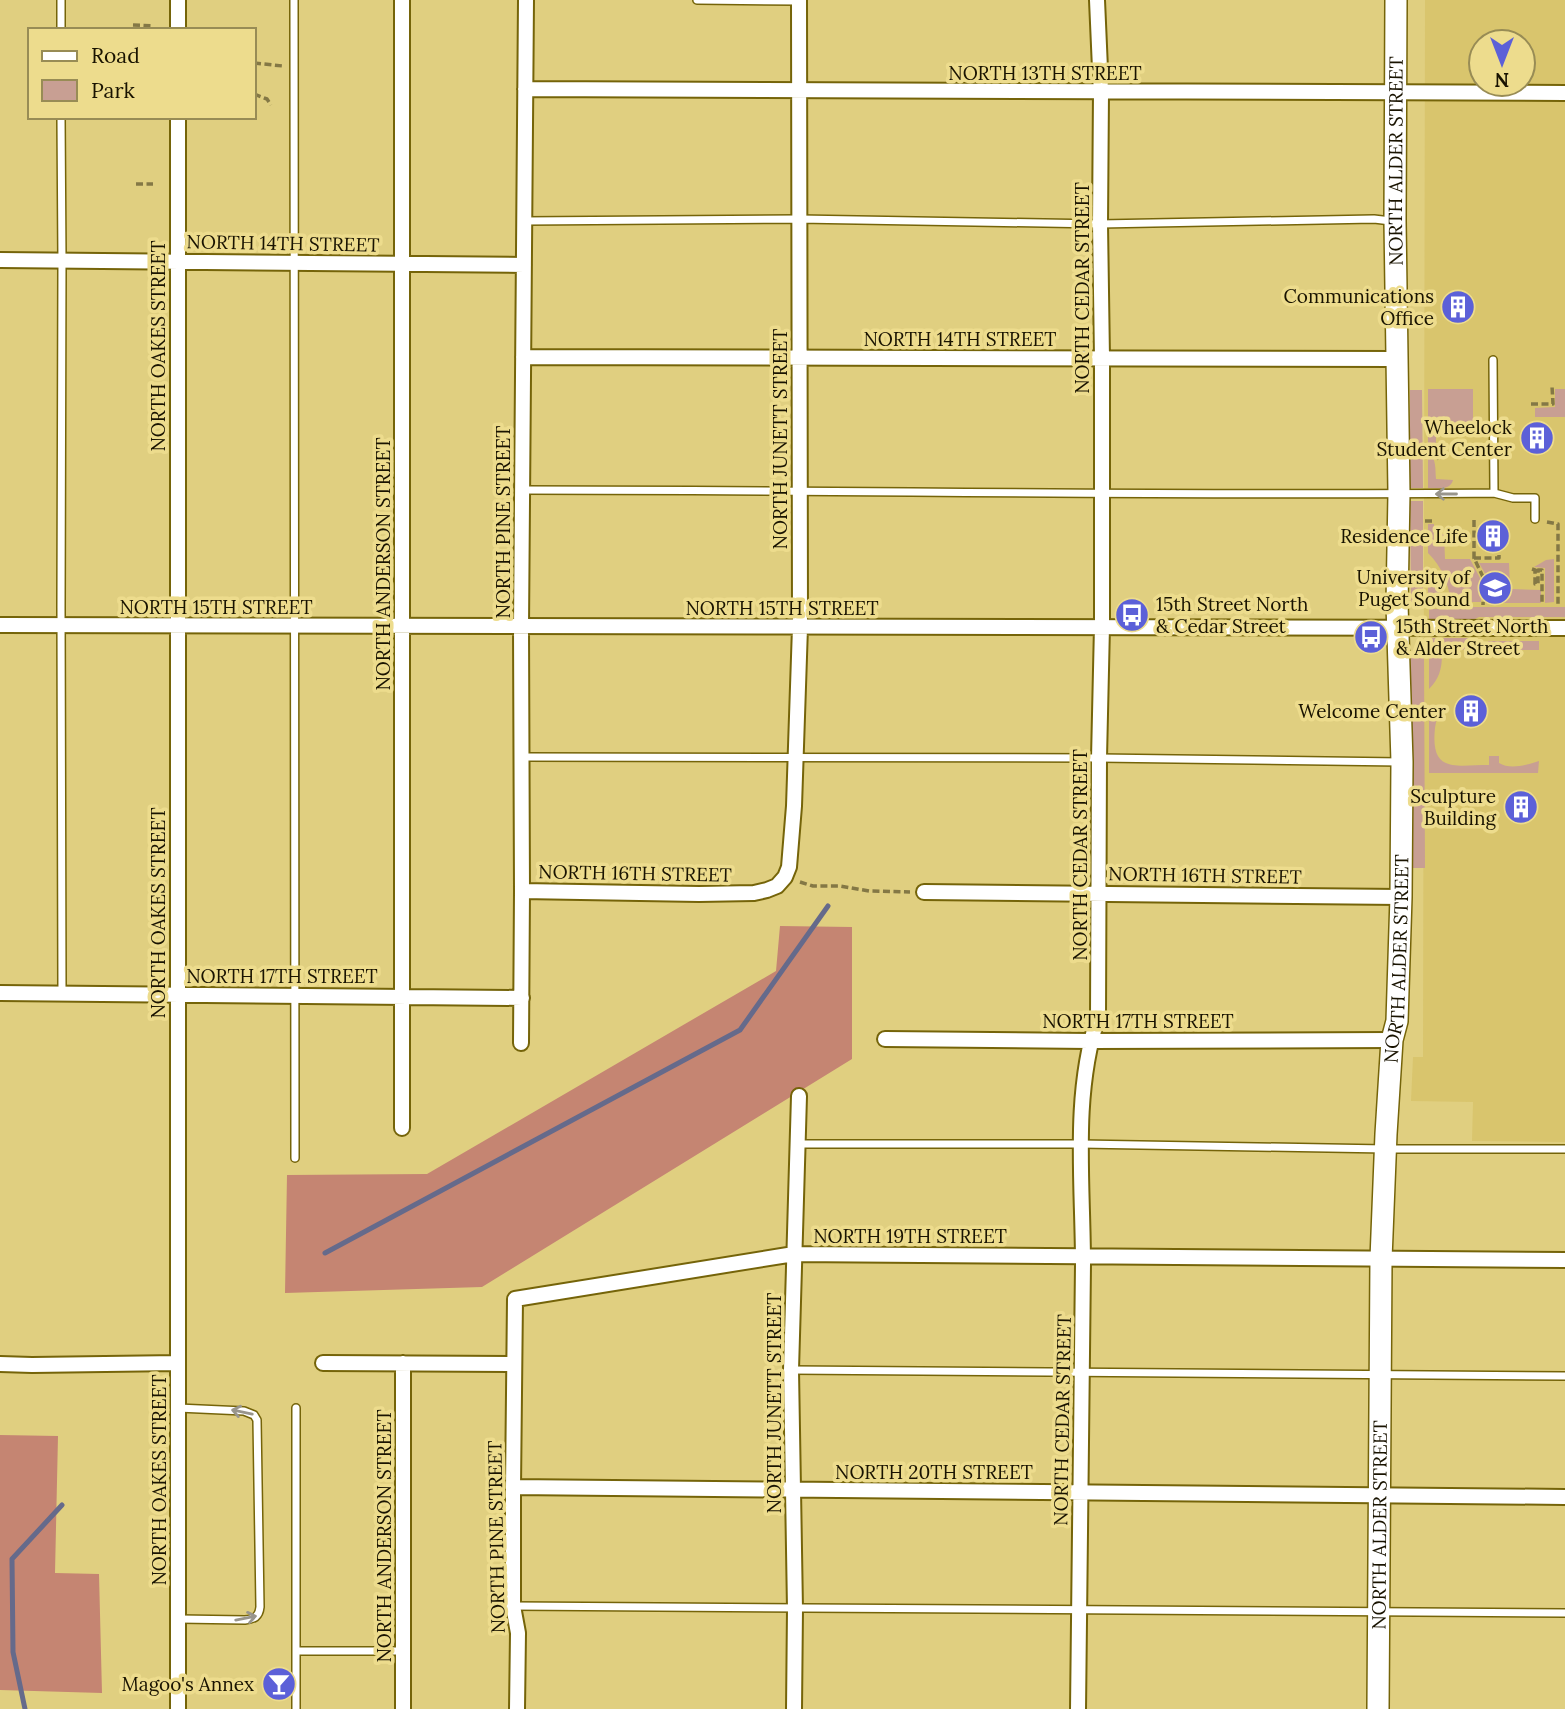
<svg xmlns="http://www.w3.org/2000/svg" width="1565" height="1709" font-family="Lora,serif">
  <rect width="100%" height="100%" fill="#e0cf80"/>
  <path fill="#d9c56d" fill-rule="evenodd" d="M1425 0H1565V1142L1472 1141 1473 1102 1411 1101 1413 1057H1423ZM1481 42H1523V84H1481Z"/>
  <path fill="#c89f93" d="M1428 389H1473V435H1436V451H1432L1428 448Z
    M1555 389H1565V417H1535V408L1555 407Z
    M1410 390H1422L1423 488H1410Z
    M1428 452C1437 459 1435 469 1436 479L1453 480C1450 491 1438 488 1428 488Z
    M1410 501H1423V602H1411Z
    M1428 524H1434V527H1442V534H1444L1445 559H1470L1480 578 1481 602H1451C1448 582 1442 567 1428 553Z
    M1554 559V602L1545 603V568L1534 567 1546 560Z
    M1479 563H1509L1510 589 1541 590V603H1487V577Z
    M1428 568C1437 578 1440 588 1442 602L1428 603Z
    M1463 607H1565V617H1479L1475 619H1429V609H1461Z
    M1428 638H1476L1479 641V650H1463L1458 648H1428Z
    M1488 641H1539V650H1488Z
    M1429 654H1442C1442 669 1439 679 1429 689Z
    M1410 655H1424L1425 868H1411Z
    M1429 705 1437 706C1439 714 1436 720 1435 728 1430 774 1456 765 1489 765V756H1499V763C1510 770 1527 765 1539 761L1538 773H1429Z"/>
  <path fill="#c58572" d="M780 926 852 927V1059L482 1287 285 1293 287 1175 427 1174 776 971Z
    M0 1435 58 1436 55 1573 99 1574 102 1693 0 1690Z"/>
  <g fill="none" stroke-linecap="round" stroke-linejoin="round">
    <path stroke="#656a8b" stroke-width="5" d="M325 1253 740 1030 828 906
      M25 1709 13 1652 12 1559 62 1505"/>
    <g stroke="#756409" stroke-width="10">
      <path id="lane" d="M61 0V30
        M294 0 295 1158
        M697 0 799 1
        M61 117 62 261 61 608 62 993
        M525 221 799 219 1100 224 1374 219 1391 221
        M1493 360 1494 493
        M523 490C847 490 1170 496 1494 493L1513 498H1535V519
        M522 757 1099 758 1401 762
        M798 1144H1081L1386 1149H1565
        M791 1370 1565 1376
        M178 1408 244 1411 254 1415 257 1420 260 1607C259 1617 254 1619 245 1620L179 1619
        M296 1408V1709
        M513 1606 1565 1613
        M296 1651H402"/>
    </g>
    <g stroke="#756409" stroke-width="18">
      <path id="street" d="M178 0V30
        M525 89 1565 93
        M178 117V1709
        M0 260 524 265
        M523 357 1397 359
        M0 625C522 627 1043 626 1565 628
        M522 891 699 894 754 893 767 890 777 886 785 877 789 867 794 806 800 627 799 0
        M924 892 1401 897
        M0 993 522 998
        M885 1039 1090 1041 1392 1040
        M521 1043 522 891 521 627 526 0
        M402 1128V0
        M323 1363 514 1364
        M403 1363V1709
        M0 1364 32 1365 178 1363
        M513 1487 1565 1497
        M517 1709 518 1633 513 1606V1487L515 1299 794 1254 1565 1260
        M794 1709 795 1609 791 1370 799 1096
        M1078 1709C1080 1561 1081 1413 1083 1264 1083 1183 1072 1096 1098 1017L1099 758 1102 626V358L1100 224 1101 92 1097 0"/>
    </g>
    <g stroke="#756409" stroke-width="24">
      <g id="secondary">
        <path id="s1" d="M1378 1709 1381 1259 1386 1134 1392 1040 1397 1021 1401 897 1402 762 1397 604 1399 493 1395 221 1396 0"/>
      </g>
    </g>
    <path stroke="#847845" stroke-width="3.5" stroke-dasharray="7 3.5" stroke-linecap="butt" d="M133 25 154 26
      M254 63 283 66
      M254 94 267 99 271 105
      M136 184H153
      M1531 404H1553L1552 386
      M1425 450 1431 452 1439 459
      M1474 520V558L1484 579 1483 605
      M1425 521H1434
      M1547 522 1558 524V605
      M1474 558H1499V554
      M1532 569 1535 570V584H1538V570H1542V605
      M800 882 813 886H840L869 891 910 892"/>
    <use href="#lane" stroke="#fff" stroke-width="7"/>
    <use href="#street" stroke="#fff" stroke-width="14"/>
    <use href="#secondary" stroke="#fff" stroke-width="21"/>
  </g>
  <defs><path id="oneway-shaft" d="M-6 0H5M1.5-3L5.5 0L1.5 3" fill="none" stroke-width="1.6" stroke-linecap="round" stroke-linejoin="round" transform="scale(1.75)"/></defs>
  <g stroke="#98958c">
    <use href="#oneway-shaft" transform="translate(1446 494) rotate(180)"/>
    <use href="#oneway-shaft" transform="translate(242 1412) rotate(-168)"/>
    <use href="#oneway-shaft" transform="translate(246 1618) rotate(-11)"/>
  </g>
  <defs>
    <g id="building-disc" transform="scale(1.75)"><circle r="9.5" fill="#5c60d8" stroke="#eddc8d"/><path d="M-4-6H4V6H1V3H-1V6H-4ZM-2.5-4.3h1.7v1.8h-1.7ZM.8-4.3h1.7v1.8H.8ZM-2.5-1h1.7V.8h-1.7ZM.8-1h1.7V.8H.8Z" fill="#fff"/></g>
    <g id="university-disc" transform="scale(1.75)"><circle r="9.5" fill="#5c60d8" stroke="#eddc8d"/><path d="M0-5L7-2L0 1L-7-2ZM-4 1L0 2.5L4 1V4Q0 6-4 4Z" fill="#fff"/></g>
    <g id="bus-disc" transform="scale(1.75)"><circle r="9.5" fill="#5c60d8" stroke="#eddc8d"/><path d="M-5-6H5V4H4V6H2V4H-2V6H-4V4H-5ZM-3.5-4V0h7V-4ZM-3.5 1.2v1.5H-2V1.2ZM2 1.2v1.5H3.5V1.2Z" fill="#fff"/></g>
    <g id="bar-disc" transform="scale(1.75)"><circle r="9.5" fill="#5c60d8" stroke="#eddc8d"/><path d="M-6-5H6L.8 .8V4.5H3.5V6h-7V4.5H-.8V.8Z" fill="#fff"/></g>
  </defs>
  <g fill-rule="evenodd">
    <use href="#building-disc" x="1458" y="307"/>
    <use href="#building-disc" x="1537" y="438"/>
    <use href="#building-disc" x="1493" y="536"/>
    <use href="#university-disc" x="1495" y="588"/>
    <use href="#bus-disc" x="1132" y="615"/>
    <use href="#bus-disc" x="1371" y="637"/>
    <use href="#building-disc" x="1471" y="711"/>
    <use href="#building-disc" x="1521" y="807"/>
    <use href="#bar-disc" x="279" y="1684"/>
  </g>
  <g text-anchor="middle" stroke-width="7" stroke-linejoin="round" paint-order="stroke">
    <g font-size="19" fill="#191300" stroke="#eddc8d">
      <text x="1045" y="80">NORTH 13TH STREET</text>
      <text dy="7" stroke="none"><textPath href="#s1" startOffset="1549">NORTH ALDER STREET</textPath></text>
      <text transform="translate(283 243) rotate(1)" y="7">NORTH 14TH STREET</text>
      <text transform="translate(1082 288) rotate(-90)" y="7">NORTH CEDAR STREET</text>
      <text x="960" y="346">NORTH 14TH STREET</text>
      <text transform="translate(158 346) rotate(-90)" y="7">NORTH OAKES STREET</text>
      <text transform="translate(780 439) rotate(-90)" y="7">NORTH JUNETT STREET</text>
      <text transform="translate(503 522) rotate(-90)" y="7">NORTH PINE STREET</text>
      <text transform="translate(383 564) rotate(-90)" y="7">NORTH ANDERSON STREET</text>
      <text x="216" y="614">NORTH 15TH STREET</text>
      <text x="782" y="615">NORTH 15TH STREET</text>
      <text transform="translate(1080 855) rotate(-90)" y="7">NORTH CEDAR STREET</text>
      <text transform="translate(635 873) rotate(1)" y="7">NORTH 16TH STREET</text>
      <text transform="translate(1205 875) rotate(1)" y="7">NORTH 16TH STREET</text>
      <text transform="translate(158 913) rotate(-90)" y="7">NORTH OAKES STREET</text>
      <text dy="7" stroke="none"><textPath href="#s1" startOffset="751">NORTH ALDER STREET</textPath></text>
      <text x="282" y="983">NORTH 17TH STREET</text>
      <text x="1138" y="1028">NORTH 17TH STREET</text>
      <text x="910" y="1243">NORTH 19TH STREET</text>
      <text transform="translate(774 1403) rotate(-90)" y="7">NORTH JUNETT STREET</text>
      <text transform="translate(1062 1420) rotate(-89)" y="7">NORTH CEDAR STREET</text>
      <text x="934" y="1479">NORTH 20TH STREET</text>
      <text transform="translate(159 1480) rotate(-90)" y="7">NORTH OAKES STREET</text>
      <text dy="7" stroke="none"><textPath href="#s1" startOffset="184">NORTH ALDER STREET</textPath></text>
      <text transform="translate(384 1536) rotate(-90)" y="7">NORTH ANDERSON STREET</text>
      <text transform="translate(496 1537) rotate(-91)" y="7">NORTH PINE STREET</text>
    </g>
    <g font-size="19" fill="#191300" stroke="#eddc8d" text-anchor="end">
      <text x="1434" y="303">Communications<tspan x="1434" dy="22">Office</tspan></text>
      <text x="1512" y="434">Wheelock<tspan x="1512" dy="22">Student Center</tspan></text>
      <text x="1468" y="543">Residence Life</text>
      <text x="1470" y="584">University of<tspan x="1470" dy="22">Puget Sound</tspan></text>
      <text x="1156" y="611" text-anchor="start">15th Street North<tspan x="1156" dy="22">&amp; Cedar Street</tspan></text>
      <text x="1396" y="633" text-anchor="start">15th Street North<tspan x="1396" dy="22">&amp; Alder Street</tspan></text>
      <text x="1446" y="718">Welcome Center</text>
      <text x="1496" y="803">Sculpture<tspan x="1496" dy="22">Building</tspan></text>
      <text x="254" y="1691">Magoo's Annex</text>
    </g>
  </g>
  <rect x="28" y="28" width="228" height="91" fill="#eddc8d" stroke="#988c55" stroke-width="2"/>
  <rect x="42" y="51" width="35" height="10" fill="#ffffff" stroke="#988c55" stroke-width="2"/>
  <text x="91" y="63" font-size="21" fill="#191300">Road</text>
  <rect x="42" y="80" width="35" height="21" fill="#c89f93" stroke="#988c55" stroke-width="2"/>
  <text x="91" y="98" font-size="21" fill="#191300">Park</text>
  <g transform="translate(1502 63) rotate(180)"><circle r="33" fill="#eddc8d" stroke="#988c55" stroke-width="2"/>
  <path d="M0-5L12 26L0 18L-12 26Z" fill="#5c60d8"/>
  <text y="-10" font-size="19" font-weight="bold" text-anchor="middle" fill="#191300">N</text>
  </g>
</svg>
